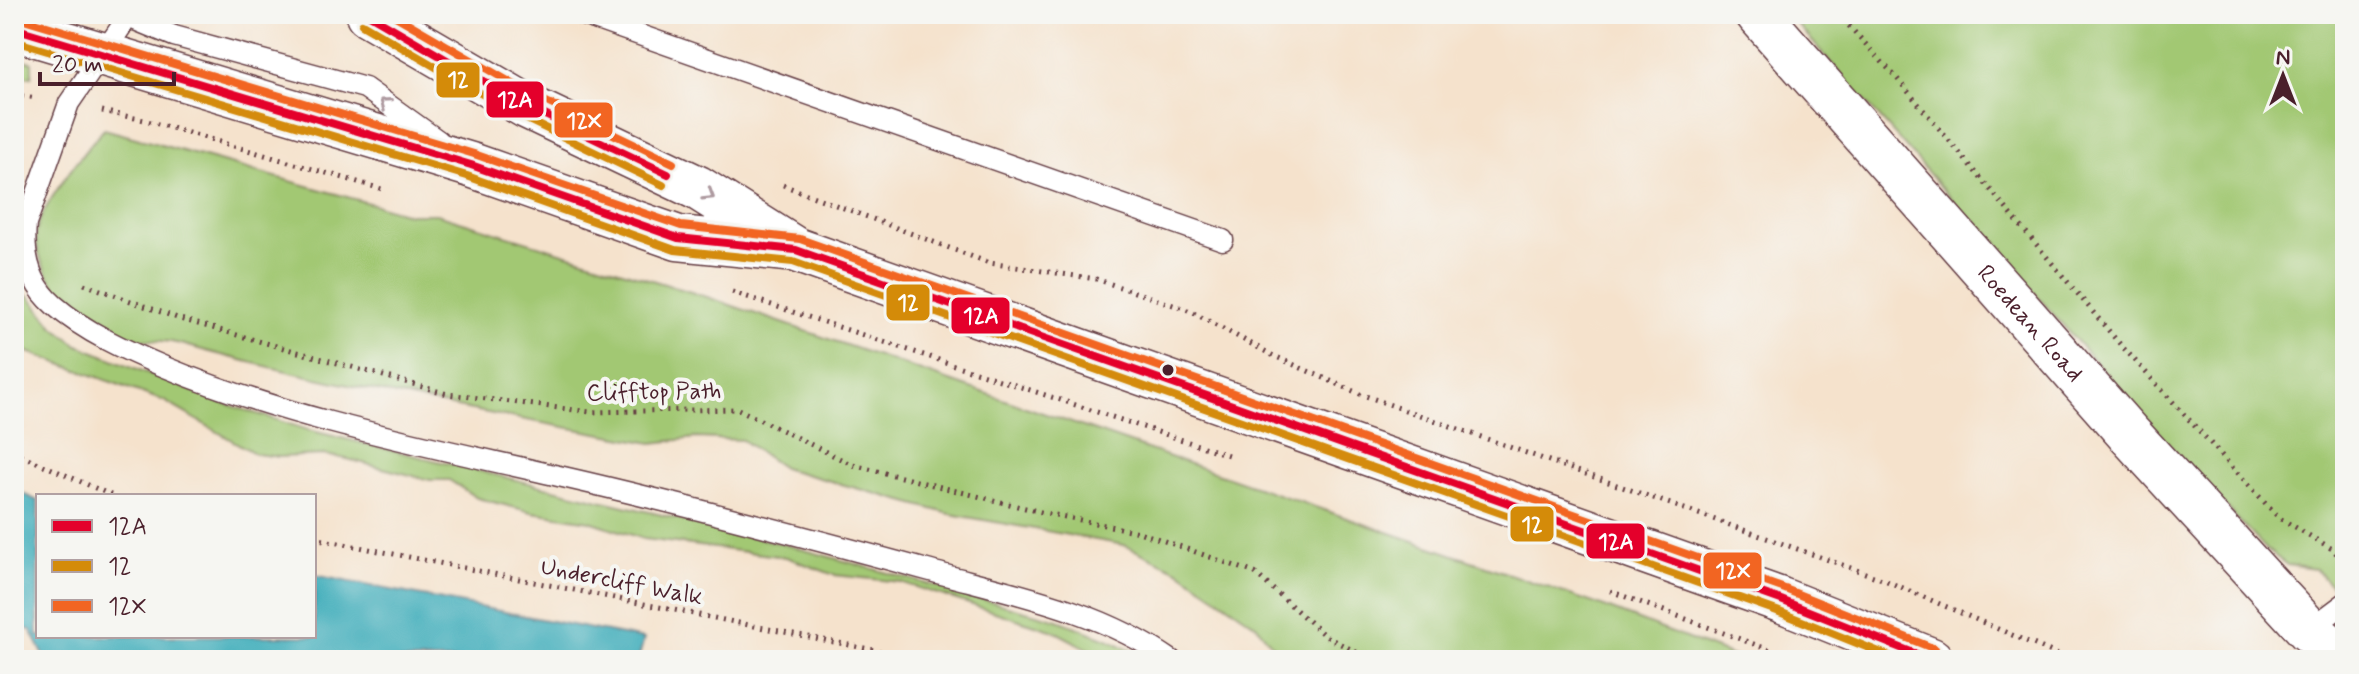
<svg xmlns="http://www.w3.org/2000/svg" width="2359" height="674" font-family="Mynerve,sans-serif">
  <rect width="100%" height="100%" fill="#f6f6f2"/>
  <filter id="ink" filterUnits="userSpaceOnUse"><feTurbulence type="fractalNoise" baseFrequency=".0125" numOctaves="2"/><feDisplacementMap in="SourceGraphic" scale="16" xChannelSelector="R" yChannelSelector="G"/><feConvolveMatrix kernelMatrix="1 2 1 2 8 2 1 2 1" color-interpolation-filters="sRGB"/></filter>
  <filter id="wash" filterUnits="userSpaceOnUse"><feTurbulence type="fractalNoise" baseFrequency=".006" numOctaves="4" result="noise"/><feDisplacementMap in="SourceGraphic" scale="32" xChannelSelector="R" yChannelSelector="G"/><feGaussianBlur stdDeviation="1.8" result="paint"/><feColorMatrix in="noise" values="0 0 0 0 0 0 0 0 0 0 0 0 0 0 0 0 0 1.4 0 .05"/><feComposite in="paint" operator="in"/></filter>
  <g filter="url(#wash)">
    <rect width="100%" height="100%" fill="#f5e2cc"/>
    <path fill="#a2c873" stroke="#76744f" stroke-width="2" d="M1788 14H2345V600L2315 569 2287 565 2267 550 2198 478Z
      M14 57 32 62V76L14 77Z
      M104 129 408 214H437L707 297 1599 605 1743 660H1284L1256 625 1178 570 1124 545 950 514 783 468 742 440 696 438 652 443C503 416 353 390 206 351 195 348 183 344 171 342 159 340 146 341 135 338 119 333 100 324 85 315 61 300 36 265 36 235 36 212 87 147 104 129Z
      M14 267 22 293 30 297 53 326 78 345 217 401 308 430 783 544 1058 620 1110 640 1149 660H1109L1054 631 900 582 834 575 786 557 644 539 590 521 532 512 477 498 449 480H430L347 459 324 455 279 457 256 454 164 401 14 347Z"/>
    <path fill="#3babb9" stroke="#426572" stroke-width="2" d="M14 489 38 501V636H314V575L644 639 638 660H46L31 630 14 626Z"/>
  </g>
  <g filter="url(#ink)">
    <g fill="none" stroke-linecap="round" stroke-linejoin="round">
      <g stroke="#643c43" stroke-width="23">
        <path id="lane" d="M130 14 69 103 26 224C23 255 30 284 54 305 85 332 127 351 165 367 292 420 429 446 563 477 685 505 806 537 927 570 1011 593 1098 609 1171 660
          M580 14 1223 240
          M128 17 174 36 365 88 439 141
          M2309 630 2345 603"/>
      </g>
      <g stroke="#643c43" stroke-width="47">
        <g id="secondary">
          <path id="s1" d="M1758 14 2127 432 2309 630 2345 659"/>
        </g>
      </g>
      <g stroke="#643c43" stroke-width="47">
        <path id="primary" d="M368 14 526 106 698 188 796 250 1781 600 1931 660
          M14 28 471 165 678 238 786 249"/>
      </g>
      <path stroke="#643c43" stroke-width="5" stroke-dasharray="2 6" stroke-linecap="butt" d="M1838 14 1895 76 2119 343 2278 517 2334 550 2345 566
        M14 95 37 98
        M102 111 144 120 385 190
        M783 185 989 263 1096 279 1188 310 1272 355 1360 394 1882 579 2070 660
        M84 284 180 319 448 394 590 412 738 409 853 465 1041 512 1139 532 1255 573 1325 636 1372 660
        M732 292 1231 456
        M14 452 113 496
        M314 538 924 660
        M1610 591 1797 660"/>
      <use href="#lane" stroke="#fff" stroke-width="20"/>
      <use href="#secondary" stroke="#fff" stroke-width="44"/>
      <use href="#primary" stroke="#fff" stroke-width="44"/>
      <g stroke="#f6f6f2" stroke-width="14">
        <path id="bus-1" d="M368 14 526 106 668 174
          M14 28 471 165 678 238 796 250 1781 600 1931 660"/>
      </g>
      <g stroke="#f6f6f2" stroke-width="14">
        <path id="bus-2" d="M362 24 520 116 663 185
          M14 41 467 176 675 250 793 262 1777 611 1899 660"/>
      </g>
      <g stroke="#f6f6f2" stroke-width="14">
        <path id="bus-3" d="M392 14 532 95 673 163
          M17 17 474 154 681 226 800 239 1785 589 1935 649"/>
      </g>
      <use href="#bus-1" stroke="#e4002b" stroke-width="8"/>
      <use href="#bus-2" stroke="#d48b09" stroke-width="8"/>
      <use href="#bus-3" stroke="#f26522" stroke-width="8"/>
    </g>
    <defs><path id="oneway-chevron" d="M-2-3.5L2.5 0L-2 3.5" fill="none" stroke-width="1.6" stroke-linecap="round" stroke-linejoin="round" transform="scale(2)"/></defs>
    <g stroke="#ae9aa0">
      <use href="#oneway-chevron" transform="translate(385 103) rotate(-144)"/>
      <use href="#oneway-chevron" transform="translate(709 195) rotate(32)"/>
    </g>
  </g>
  <circle fill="#4a1f2b" stroke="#f6f6f2" stroke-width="3" cx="1168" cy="370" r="7"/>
  <g text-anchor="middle" stroke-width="8" stroke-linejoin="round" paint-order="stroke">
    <g font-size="24" fill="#4a1f2b" stroke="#f6f6f2">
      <text dy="8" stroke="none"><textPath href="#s1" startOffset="412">Roedean Road</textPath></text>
      <text transform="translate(654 391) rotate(-1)" y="8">Clifftop Path</text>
      <text transform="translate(622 581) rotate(11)" y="8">Undercliff Walk</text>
    </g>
  </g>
  <g stroke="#f6f6f2" stroke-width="3">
    <rect x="435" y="61" width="46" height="38" rx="8" fill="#d48b09"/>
    <rect x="485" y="80" width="60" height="39" rx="8" fill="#e4002b"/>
    <rect x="553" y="101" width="61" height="38" rx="8" fill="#f26522"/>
    <rect x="885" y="283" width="46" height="39" rx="8" fill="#d48b09"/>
    <rect x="950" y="296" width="61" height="39" rx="8" fill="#e4002b"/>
    <rect x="1509" y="505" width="46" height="38" rx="8" fill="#d48b09"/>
    <rect x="1585" y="522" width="61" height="38" rx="8" fill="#e4002b"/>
    <rect x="1702" y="551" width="61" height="39" rx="8" fill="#f26522"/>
  </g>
  <g font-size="22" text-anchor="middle" font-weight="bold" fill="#fff">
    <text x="458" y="87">12</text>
    <text x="515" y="107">12A</text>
    <text x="584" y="128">12X</text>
    <text x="908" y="310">12</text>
    <text x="981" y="323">12A</text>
    <text x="1532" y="532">12</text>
    <text x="1616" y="549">12A</text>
    <text x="1733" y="578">12X</text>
  </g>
  <rect width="2359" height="674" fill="none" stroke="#f6f6f2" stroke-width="48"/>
  <rect x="36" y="494" width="280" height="144" fill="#f6f6f2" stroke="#b1a0a2" stroke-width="2"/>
  <rect x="52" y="520" width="40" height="12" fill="#e4002b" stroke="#b1a0a2" stroke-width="2"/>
  <text x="108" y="534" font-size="24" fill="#4a1f2b">12A</text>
  <rect x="52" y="560" width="40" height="12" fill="#d48b09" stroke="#b1a0a2" stroke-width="2"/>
  <text x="108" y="574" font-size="24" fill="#4a1f2b">12</text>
  <rect x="52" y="600" width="40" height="12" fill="#f26522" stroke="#b1a0a2" stroke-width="2"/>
  <text x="108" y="614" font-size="24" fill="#4a1f2b">12X</text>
  <g transform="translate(2283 76)" stroke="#f6f6f2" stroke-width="6" paint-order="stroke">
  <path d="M0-6L14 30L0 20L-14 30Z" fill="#4a1f2b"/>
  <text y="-12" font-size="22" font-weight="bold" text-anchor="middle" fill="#4a1f2b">N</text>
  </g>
  <path d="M40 72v12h134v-12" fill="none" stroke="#4a1f2b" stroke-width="4"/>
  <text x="52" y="72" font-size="24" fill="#4a1f2b" stroke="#f6f6f2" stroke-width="6" paint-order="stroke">20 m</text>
</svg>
